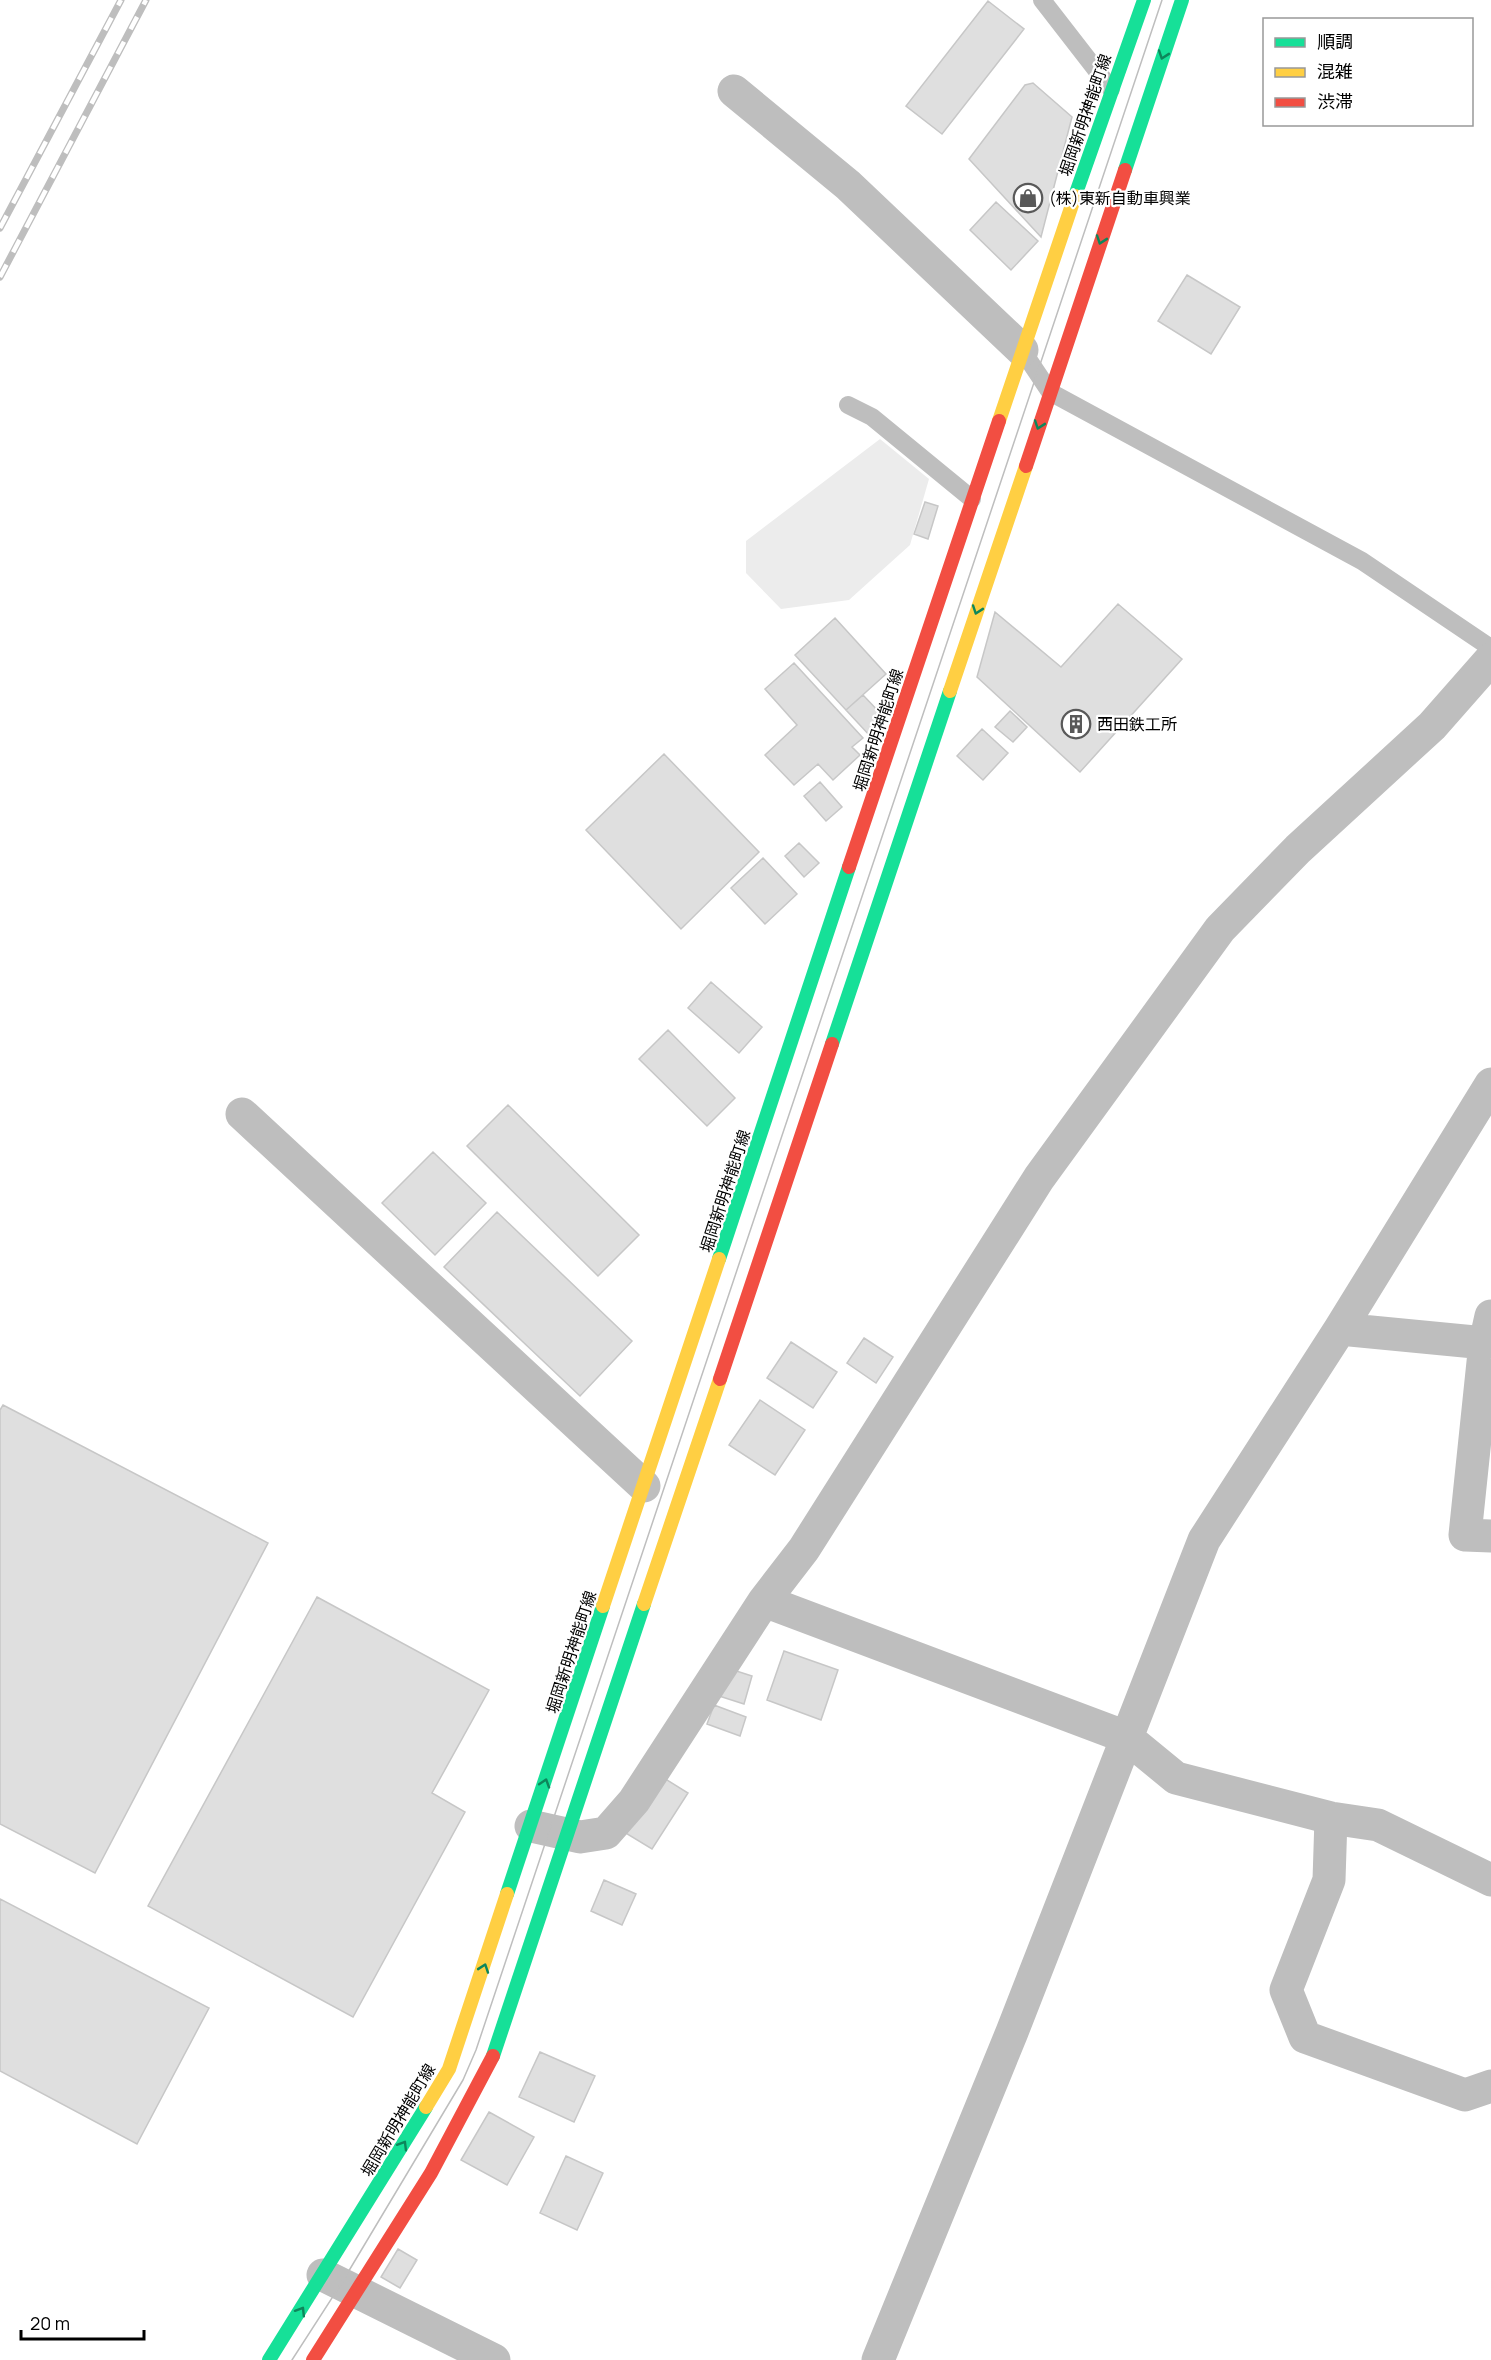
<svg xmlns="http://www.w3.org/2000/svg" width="1491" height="2360" font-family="Manrope,'Noto Sans JP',sans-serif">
  <rect width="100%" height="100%" fill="#fff"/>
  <path fill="#ececec" d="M880 439 929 479 910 545 849 600 781 609 746 573V541Z"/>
  <path fill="#dfdfdf" stroke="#c7c7c7" stroke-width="1.5" d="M988 1 1024 29 942 134 906 106Z
    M1033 83 1072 117 1041 237 969 159 1025 85Z
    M996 202 1038 241 1011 270 970 230Z
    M1187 275 1240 307 1211 354 1158 321Z
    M925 502 938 506 928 539 914 534Z
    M1118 604 1182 659 1080 772 977 677 995 612 1061 667Z
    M835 618 886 674 846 710 795 655Z
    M794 663 863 738 852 747 860 755 833 780 818 764 794 785 765 755 797 725 765 689Z
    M863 695 880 713 870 736 846 710Z
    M1010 711 1027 727 1013 742 995 727Z
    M982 729 1008 753 983 780 957 756Z
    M664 754 759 852 681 929 586 830Z
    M820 782 842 807 826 821 804 796Z
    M799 843 819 863 804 877 785 856Z
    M763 858 797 894 765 924 731 888Z
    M711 982 762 1027 739 1053 688 1008Z
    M668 1030 735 1098 707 1126 639 1059Z
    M508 1105 639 1235 598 1276 467 1146Z
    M433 1152 486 1203 435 1255 382 1203Z
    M497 1212 632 1341 580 1396 444 1267Z
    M864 1338 893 1357 876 1383 847 1363Z
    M791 1342 837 1372 813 1408 767 1378Z
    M760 1400 805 1430 775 1475 729 1445Z
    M3 1405 268 1543 95 1873 0 1824V1410Z
    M317 1597 489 1690 432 1793 465 1812 353 2017 148 1906Z
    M784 1651 838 1670 821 1720 767 1700Z
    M727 1668 752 1676 744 1704 719 1696Z
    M714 1705 746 1717 740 1736 707 1724Z
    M659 1775 688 1793 652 1849 624 1832Z
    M604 1880 636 1894 622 1925 591 1911Z
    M0 1899 209 2008 137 2144 0 2071Z
    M540 2052 595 2076 574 2122 519 2097Z
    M489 2112 534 2137 507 2185 461 2160Z
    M566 2156 603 2173 577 2230 540 2213Z
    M398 2249 417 2260 400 2288 381 2277Z"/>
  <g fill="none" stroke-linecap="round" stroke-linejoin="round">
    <path stroke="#bebebe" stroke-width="18" d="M1042 0 1111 89
      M1022 350 1050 392 1362 561 1491 648
      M848 405 872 417 972 499"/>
    <path stroke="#bebebe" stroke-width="33" d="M734 91 848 185 1022 350
      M242 1114 644 1486
      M1491 1316 1485 1343 1465 1535 1491 1536
      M1340 1329 1485 1343
      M764 1601 1126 1737 1176 1778 1331 1818 1378 1825 1491 1880
      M1331 1818 1329 1880 1286 1990 1305 2037 1465 2095 1491 2086
      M531 1826 580 1837 606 1833 634 1801 764 1601 804 1549 1039 1178 1220 929 1298 849 1432 726 1491 659
      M323 2275 494 2360
      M878 2360 1012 2032 1204 1540 1340 1329 1491 1084"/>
    <path stroke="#16e098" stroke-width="14" d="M1125 170 1182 0
      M1075 196 1144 0
      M832 1044 950 691
      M719 1259 849 867
      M507 1894 603 1606
      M493 2056 644 1604
      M269 2360 426 2107"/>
    <path stroke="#ffcf43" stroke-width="14" d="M999 421 1075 196
      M950 691 1026 466
      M644 1604 720 1379
      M603 1606 719 1259
      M426 2107 449 2069 507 1894"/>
    <path stroke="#f24e42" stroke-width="14" d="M1026 466 1125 170
      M849 867 999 421
      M720 1379 832 1044
      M313 2360 431 2173 493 2056"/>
    <path stroke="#bebebe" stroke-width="1.5" d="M292 2360 341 2284 463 2080 476 2050 1162 0"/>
    <g stroke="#bebebe" stroke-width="7">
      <path id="rail" d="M0 228 121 0
        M0 277 146 0"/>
    </g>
    <use href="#rail" stroke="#fff" stroke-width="4.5" stroke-dasharray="14" stroke-linecap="butt"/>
  </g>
  <defs><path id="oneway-chevron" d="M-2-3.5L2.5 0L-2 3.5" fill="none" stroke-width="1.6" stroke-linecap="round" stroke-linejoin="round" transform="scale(1.5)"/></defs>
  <g stroke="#0d865b">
    <use href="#oneway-chevron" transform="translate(1163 55) rotate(109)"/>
    <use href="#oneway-chevron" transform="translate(1101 240) rotate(109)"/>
    <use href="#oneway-chevron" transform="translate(1039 425) rotate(109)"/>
    <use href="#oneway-chevron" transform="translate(977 610) rotate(109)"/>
    <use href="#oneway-chevron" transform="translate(545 1783) rotate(-72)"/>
    <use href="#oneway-chevron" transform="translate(484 1968) rotate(-71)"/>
    <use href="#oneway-chevron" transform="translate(403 2145) rotate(-59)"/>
    <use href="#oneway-chevron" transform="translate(301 2311) rotate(-58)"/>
  </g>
  <defs>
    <g id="shop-ring" transform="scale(1.5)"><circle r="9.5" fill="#fff" stroke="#595959" stroke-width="1.5"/><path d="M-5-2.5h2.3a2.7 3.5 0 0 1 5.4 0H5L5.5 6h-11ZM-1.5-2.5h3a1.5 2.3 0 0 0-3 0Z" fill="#595959"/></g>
    <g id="building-ring" transform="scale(1.5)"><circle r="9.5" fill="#fff" stroke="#595959" stroke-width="1.5"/><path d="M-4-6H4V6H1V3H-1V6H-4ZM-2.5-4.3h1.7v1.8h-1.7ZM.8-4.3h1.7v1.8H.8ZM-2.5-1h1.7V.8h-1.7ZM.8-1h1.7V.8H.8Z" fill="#595959"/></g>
  </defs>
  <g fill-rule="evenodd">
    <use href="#shop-ring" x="1028" y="198"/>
    <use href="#building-ring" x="1076" y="724"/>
  </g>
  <g text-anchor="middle" stroke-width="4.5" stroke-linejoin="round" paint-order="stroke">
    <g font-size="16" fill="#000" stroke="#fff">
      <text transform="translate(1085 115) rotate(-71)" y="6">堀岡新明神能町線</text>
      <text transform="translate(878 730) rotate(-72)" y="6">堀岡新明神能町線</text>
      <text transform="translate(725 1191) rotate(-72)" y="6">堀岡新明神能町線</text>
      <text transform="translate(571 1652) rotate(-72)" y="6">堀岡新明神能町線</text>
      <text transform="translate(398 2120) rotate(-59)" y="6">堀岡新明神能町線</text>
    </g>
    <g font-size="16" fill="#000" stroke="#fff" text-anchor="start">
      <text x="1049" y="204">(株)東新自動車興業</text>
      <text x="1097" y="730">西田鉄工所</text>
    </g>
  </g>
  <rect x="1263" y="18" width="210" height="108" fill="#ffffff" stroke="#999999" stroke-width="1.5"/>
  <rect x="1275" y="38" width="30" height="9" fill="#16e098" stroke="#999999" stroke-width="1.5"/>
  <text x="1317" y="48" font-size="18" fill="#000000">順調</text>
  <rect x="1275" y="68" width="30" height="9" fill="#ffcf43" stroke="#999999" stroke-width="1.5"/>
  <text x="1317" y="78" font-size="18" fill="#000000">混雑</text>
  <rect x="1275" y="98" width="30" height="9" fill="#f24e42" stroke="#999999" stroke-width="1.5"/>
  <text x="1317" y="108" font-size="18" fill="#000000">渋滞</text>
  <path d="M21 2330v9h123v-9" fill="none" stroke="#000000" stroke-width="3"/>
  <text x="30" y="2330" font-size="18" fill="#000000" stroke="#ffffff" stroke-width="4.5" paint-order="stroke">20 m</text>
</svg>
